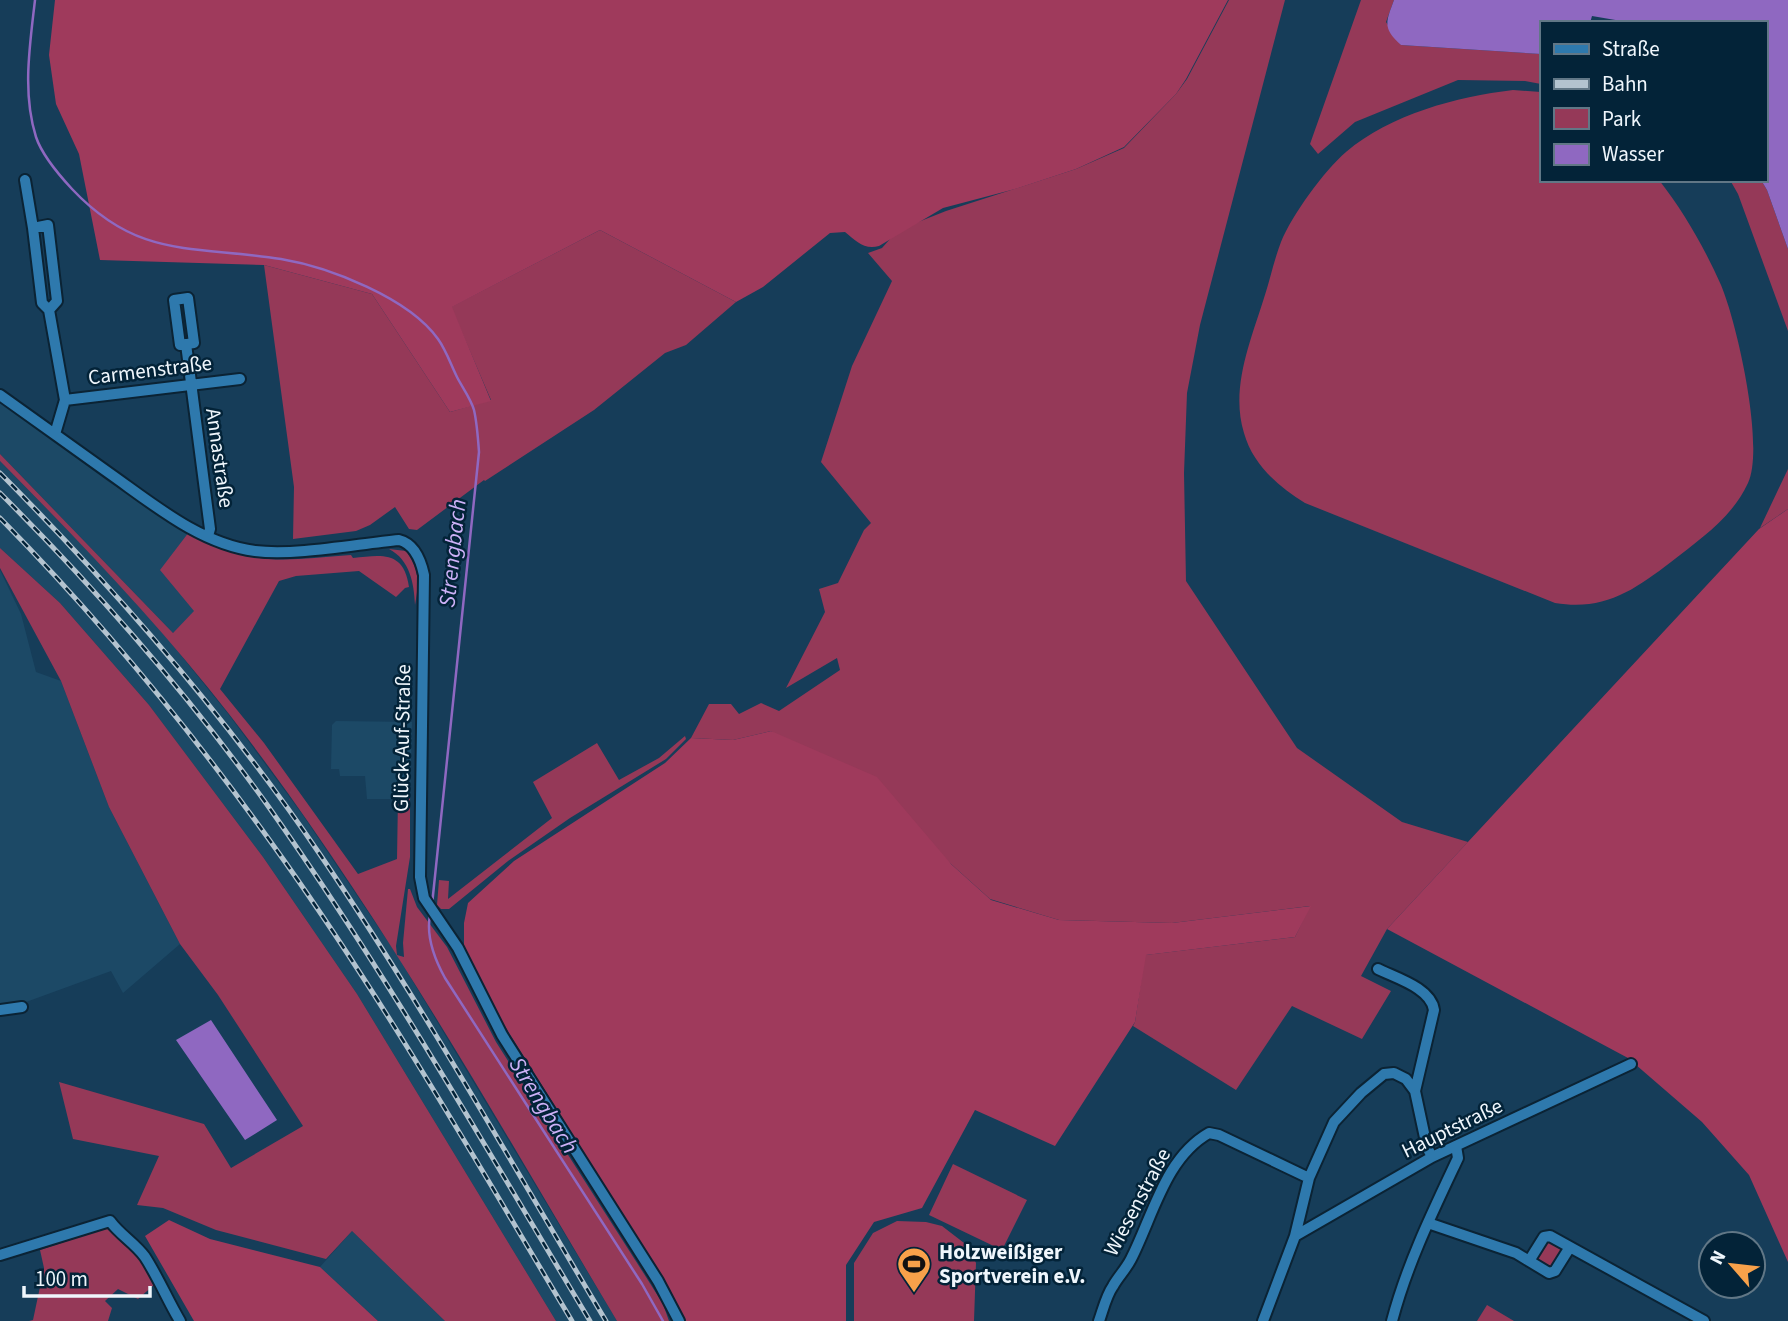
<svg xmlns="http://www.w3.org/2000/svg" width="1788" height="1321" font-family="'Source Sans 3',sans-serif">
  <rect width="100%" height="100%" fill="#163d59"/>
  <path fill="#1c4966" d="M0 401 109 482 189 532 195 611 173 633 0 454Z
    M0 461 102 565 167 638 229 715 302 814 397 955 617 1321H556L357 994 263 857 149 705 60 603 0 548Z
    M0 570 21 614 36 672 61 681 109 807 180 944 123 993 111 971 26 1002 0 1005Z
    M336 721 412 722 410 797 399 799H367L365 776H340L339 769H331L332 725Z
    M352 1231 445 1321H378L320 1267Z"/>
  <path fill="#953958" d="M1229 0H1285L1200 325 1187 393 1184 473 1186 581 1297 748 1402 822 1468 842 1387 929 1361 976 1391 991 1362 1039 1292 1006 1236 1090 1133 1026 1135 1022 1145 955 1295 937 1310 906 1172 923 1059 920 990 899 951 864 771 731 733 740 691 738 709 704H731L739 714 761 703 779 711 840 670 837 658 786 688 825 612 819 589 838 583 864 530 871 523 821 462 852 366 892 281 868 253 882 248 898 230 946 211 1076 169 1124 148 1176 94 1187 79Z
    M1361 0H1394L1386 22 1401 45 1541 54V84L1525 81 1458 80 1355 122 1318 154 1310 144Z
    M1513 90 1541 92V180H1659C1684 212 1705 249 1721 285 1737 323 1765 446 1748 483 1732 518 1700 539 1671 562 1633 591 1604 611 1555 603L1305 503C1278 486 1253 465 1244 433 1230 388 1251 340 1264 298 1270 280 1274 260 1281 242 1292 215 1324 171 1346 152 1391 114 1456 97 1513 90Z
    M1730 180H1761L1767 190 1788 249V331L1738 194Z
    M600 230 736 302 686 345 665 353 594 410 485 481 484 480 417 530 409 529 395 507 370 525 356 531 293 539 294 487 264 265 372 294 450 412 491 400 451 307Z
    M0 454 173 633 194 611 160 570 189 532C252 568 283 560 351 555L353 558C381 555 404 550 409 587L405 588 396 597 359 571 296 576 279 581 220 689 264 743 358 874 397 859 398 797H410V857L396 946 397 955 404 957 403 943 408 889H410L417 907 447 947 496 1042 646 1277 663 1304 669 1321H617C494 1115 376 904 229 714 159 624 80 542 0 461Z
    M1788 469V509L1760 528Z
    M0 548 60 603 149 705 263 857 357 994 556 1321H445L352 1231 326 1259 216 1230 163 1208 137 1205 159 1156 73 1139 59 1082 204 1124 231 1168 303 1126 218 995 180 944 109 807 61 681 0 568Z
    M389 549 406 551C420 571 419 582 415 605 414 583 410 560 389 549Z
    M685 736 686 739 666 759 570 818 508 861 449 909H441L437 905 439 880 449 881 448 899 552 818 533 782 597 743 619 780 659 758Z
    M953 1164 1027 1200 1002 1250 929 1215Z
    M897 1221 926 1222 942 1226 968 1246 976 1263 974 1321H854V1263L873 1233Z
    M106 1228 140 1259 155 1284 138 1299 118 1289 105 1301 112 1308 108 1321H29L33 1320 44 1268 40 1250Z
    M1546 1238 1565 1249 1551 1269 1532 1260Z
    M1487 1305 1514 1321H1477Z"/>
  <path fill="#9f3a5c" d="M55 0H1228L1186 79 1176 94 1124 147 1076 169 1015 189 943 208 879 246C864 250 856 241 845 232L830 233 763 287 736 302 600 230 452 307 491 401 450 412 372 294 264 265 100 260 79 154 56 104 49 55Z
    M1788 509V1262L1749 1175 1702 1122 1628 1058 1387 929 1759 529Z
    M771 731 877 777 951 864 991 900 1059 920 1172 923 1311 906 1295 937 1146 955 1135 1022 1055 1146 975 1110 922 1208 874 1222 846 1265V1321H684L670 1290 491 1004 464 946V923L468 903 514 861 665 763 691 738 733 740Z
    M169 1220 210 1239 320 1267 378 1321H194L145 1236Z"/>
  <path fill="#8f68c1" d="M1394 0H1788V249L1767 190 1761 180H1765V23H1633L1592 16 1590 23H1541V54L1401 45C1382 28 1386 22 1394 0Z
    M211 1020 277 1120 245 1140 176 1040Z"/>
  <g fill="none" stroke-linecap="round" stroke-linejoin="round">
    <path stroke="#8f68c1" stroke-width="2.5" d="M35 0C30 44 22 93 36 137 42 155 59 175 72 189 139 260 193 245 281 259 329 267 409 298 438 339 446 350 451 365 457 377 462 387 471 399 474 410 477 423 478 438 479 452L432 905
      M430 915C426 936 435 960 445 978L642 1284 663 1321"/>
    <g stroke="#0b2334" stroke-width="14">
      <path id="minor" d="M25 180 33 228
        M188 298 194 343 180 345 174 300Z
        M49 310 57 301 48 225 33 228 42 303 49 310 65 400 55 434
        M186 344 210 529 208 536
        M0 395C36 421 73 447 109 473 153 504 200 544 255 551 296 556 356 544 399 540 415 544 421 561 424 575L420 877 424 898 458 948 502 1035 658 1281 679 1321
        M65 400 240 379
        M1378 969C1396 978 1431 988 1434 1010L1415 1091 1427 1147 1432 1157
        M0 1010 22 1007
        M1428 1223 1516 1253 1549 1273 1555 1271 1570 1247
        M1295 1236 1309 1178 1334 1122 1361 1093 1384 1074 1394 1073 1406 1079 1415 1091
        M0 1255 110 1221C120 1235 135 1243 145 1257 158 1277 168 1301 180 1321
        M1529 1261 1544 1237 1550 1236 1704 1321
        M1099 1321C1103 1310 1106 1296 1113 1286 1118 1277 1126 1269 1131 1259 1153 1216 1165 1158 1209 1133L1219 1135 1309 1178
        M1263 1321 1295 1236 1432 1157 1631 1064
        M1392 1321C1407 1264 1433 1211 1458 1158L1456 1146"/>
    </g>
    <use href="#minor" stroke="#2e79ad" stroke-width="10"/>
    <g stroke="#b3c3cf" stroke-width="5">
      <path id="rail" d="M0 473C117 591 225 715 319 853 422 1004 512 1164 606 1321
        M0 493C97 590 188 694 268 806 385 971 486 1148 590 1321
        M0 518C104 624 198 739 283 859 388 1007 479 1166 572 1321"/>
    </g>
    <use href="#rail" stroke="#032338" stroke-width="2.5" stroke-dasharray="8" stroke-linecap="butt"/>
  </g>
  <defs>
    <g id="stadium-pin" transform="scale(1.75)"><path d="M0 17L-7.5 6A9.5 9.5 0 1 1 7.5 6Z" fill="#f8a14a" stroke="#032338"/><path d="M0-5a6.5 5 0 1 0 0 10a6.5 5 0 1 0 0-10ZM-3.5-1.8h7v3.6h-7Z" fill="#111"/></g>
  </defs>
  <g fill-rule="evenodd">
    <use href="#stadium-pin" x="914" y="1264"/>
  </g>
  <g text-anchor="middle" stroke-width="5" stroke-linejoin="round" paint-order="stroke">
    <g font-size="21" fill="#eff6fc" stroke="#032338">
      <text transform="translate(150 370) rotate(-7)" y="7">Carmenstraße</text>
      <text transform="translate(220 458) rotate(82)" y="7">Annastraße</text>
      <text transform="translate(402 738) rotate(-89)" y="7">Glück-Auf-Straße</text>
      <text transform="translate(1452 1128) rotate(-26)" y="7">Hauptstraße</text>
      <text transform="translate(1137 1202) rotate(-62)" y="7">Wiesenstraße</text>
    </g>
    <g font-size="21" font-weight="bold" fill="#eff6fc" stroke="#032338" text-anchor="start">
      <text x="939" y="1259">Holzweißiger<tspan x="939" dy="24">Sportverein e.V.</tspan></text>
    </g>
    <g font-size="23" font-style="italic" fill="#cdb1f7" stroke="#032338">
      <text transform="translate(452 553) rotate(-84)" y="8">Strengbach</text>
      <text transform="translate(544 1105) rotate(58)" y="8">Strengbach</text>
    </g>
  </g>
  <rect x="1540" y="21" width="228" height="161" fill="#032338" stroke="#617786" stroke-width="2"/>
  <rect x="1554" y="44" width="35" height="10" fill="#2e79ad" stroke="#617786" stroke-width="2"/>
  <text x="1602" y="56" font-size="21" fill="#eff6fc">Straße</text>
  <rect x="1554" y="79" width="35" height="10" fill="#b3c3cf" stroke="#617786" stroke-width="2"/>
  <text x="1602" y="91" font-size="21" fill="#eff6fc">Bahn</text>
  <rect x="1554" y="108" width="35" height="21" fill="#953958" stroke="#617786" stroke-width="2"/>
  <text x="1602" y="126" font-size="21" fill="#eff6fc">Park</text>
  <rect x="1554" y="144" width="35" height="21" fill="#8f68c1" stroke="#617786" stroke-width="2"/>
  <text x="1602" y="161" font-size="21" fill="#eff6fc">Wasser</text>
  <g transform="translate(1732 1265) rotate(298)"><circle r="33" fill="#032338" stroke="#617786" stroke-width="2"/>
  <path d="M0-5L12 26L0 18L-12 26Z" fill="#f8a14a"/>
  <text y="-10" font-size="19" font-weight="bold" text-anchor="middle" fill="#eff6fc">N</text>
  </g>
  <path d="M24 1286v10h126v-10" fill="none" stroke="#eff6fc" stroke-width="3.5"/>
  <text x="35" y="1286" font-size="21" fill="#eff6fc" stroke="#032338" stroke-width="5" paint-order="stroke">100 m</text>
</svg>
